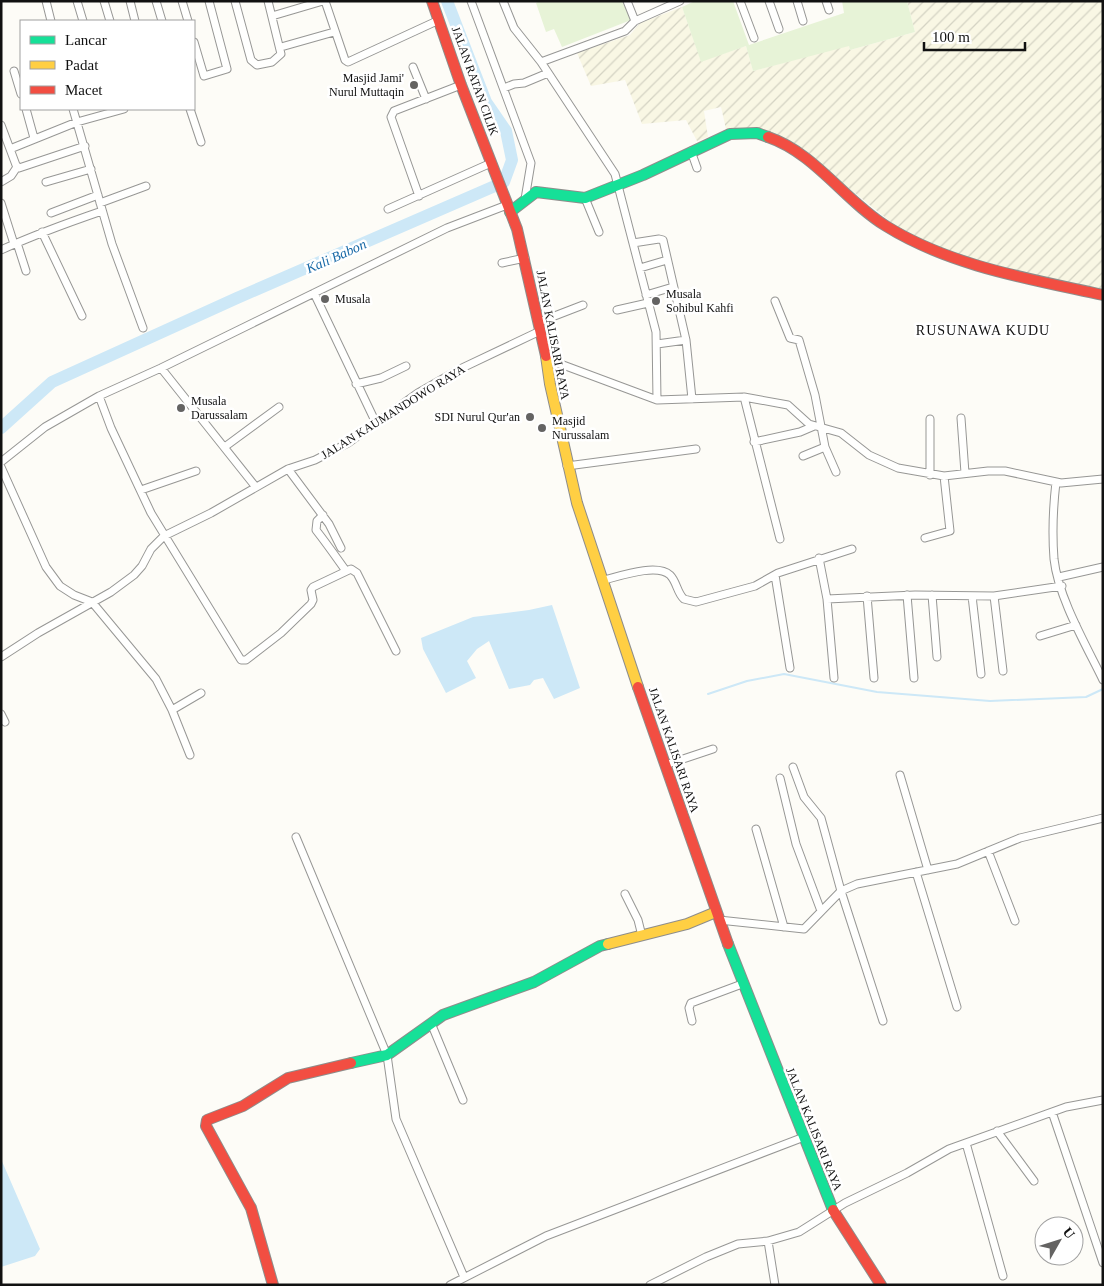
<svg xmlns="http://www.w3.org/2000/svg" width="1104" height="1286" font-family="Georgia,serif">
  <defs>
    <pattern id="farmland-furrows" width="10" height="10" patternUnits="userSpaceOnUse" patternTransform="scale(1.25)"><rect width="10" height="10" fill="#f9f7e4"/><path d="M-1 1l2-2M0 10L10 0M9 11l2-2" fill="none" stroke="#d4d3c3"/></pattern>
  </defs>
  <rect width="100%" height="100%" fill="#fdfcf7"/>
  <path fill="url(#farmland-furrows)" d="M907 1H1103V291L967 259 924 241 897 227 794 144 757 128 726 129 721 107 704 111 708 137 697 141 686 120 642 124 625 80 591 86 577 53 630 35 640 23 682 7 701 61 746 46 753 71 849 45 850 50 915 32Z"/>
  <path fill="#e7f3d7" d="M540 1H622L631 20 562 47 554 29 546 32 536 3Z
    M695 1H733L749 45 844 13 842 1H907L915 32 850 50 849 46 753 71 746 46 701 62 682 7Z"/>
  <path fill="#cde8f7" d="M552 605 580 688 554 699 543 678 534 680 530 685 509 689 489 641 477 649 467 661 476 678 446 693 423 649 421 638 473 617 529 610Z
    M1 1159 40 1249 35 1256 1 1267Z"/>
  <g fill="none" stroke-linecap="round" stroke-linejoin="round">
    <path stroke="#cde8f7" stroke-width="2" d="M708 694 747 681 784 674 877 692 990 701 1086 697 1103 689"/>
    <path stroke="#cde8f7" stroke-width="12" d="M1 428 52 382 237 298 504 182 512 160 506 131 486 102 447 1"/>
    <g stroke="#979795" stroke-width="9">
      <path id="street" d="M46 1 51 21
        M77 1 83 21
        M104 1 110 21
        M130 1 135 21
        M156 1 162 21
        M182 1 188 21
        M235 1 251 60 257 65 272 62 281 54 268 1
        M325 1 345 60 348 62 439 20
        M471 1 531 163 525 199
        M503 1 514 28 541 62 615 174 656 332 657 400
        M627 1 635 21
        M740 1 754 38
        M769 1 779 29
        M797 1 803 21
        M826 1 829 10
        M272 16 323 1
        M635 21 680 1
        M194 42 204 76 227 69 209 1
        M281 47 334 32
        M541 62 625 31 635 21
        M413 67 426 99
        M14 71 21 94
        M504 88 514 84 524 83 548 73
        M26 109 34 138
        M73 109 112 244 143 328
        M190 109 201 142
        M1 125 10 149
        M85 146 19 168 16 165 10 149 77 122 124 109
        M691 151 697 168
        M1 182 11 176 17 167
        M46 182 91 169
        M419 196 391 117 394 111 461 85
        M585 198 599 232
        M1 203 14 244
        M100 203 146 186
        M388 209 491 163
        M51 213 98 195
        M42 232 82 316
        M17 243 26 271
        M633 243 659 239 663 240 686 340 692 399
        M1 250C34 235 67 223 102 211
        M502 263 525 258
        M640 268 667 260
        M314 293 376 423
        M646 295 673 287
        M775 301 790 338 799 340 815 395 825 447 836 472
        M617 310 648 303
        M539 322 583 305
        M657 344 686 340
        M547 359 657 400 744 397 788 405 809 424 841 433 869 455 898 468 944 476 988 471H1005L1061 483 1103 479
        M161 368 255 486
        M356 384 381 378 406 366
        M99 396 111 428 151 513 241 660H246L281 633 311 604 313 600 311 590 313 587 351 569 357 573 396 651
        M744 397 780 539
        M961 418 965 473
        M930 419V475
        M754 442 800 432 814 426
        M226 446 279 407
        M803 456 825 447
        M1 462 45 427 99 396 161 368 447 228 507 205
        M567 466 696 449
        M1 467 46 567 60 586 74 595 92 602 156 679 172 710 190 755
        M288 469 329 524 341 548
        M1056 482C1053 508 1052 533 1054 559 1058 597 1086 645 1103 680
        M141 490 196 471
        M323 515 317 521 316 530C327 544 336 557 346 571
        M925 538 950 531 944 476
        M819 558 827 599 834 678
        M775 575 790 668
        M1059 577 1103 567
        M604 580C620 576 657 563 670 575 677 582 677 593 684 599L696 602 755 586 778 573 852 549
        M907 595 914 678
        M932 595 937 657
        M867 596 874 678
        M972 596 981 674
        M994 596 1003 671
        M827 599 915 595 994 596 1062 586
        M1040 636 1076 625
        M1 657 38 633 111 592 134 575 142 566 151 549 164 536 211 513 288 469 315 460 348 443 418 393 460 369 540 331
        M172 710 201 693
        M1 714 5 722
        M665 765 713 749
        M793 767 804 797 821 818 841 891 883 1021
        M900 775 928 870
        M780 778 796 844 821 911
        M756 829 784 927
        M296 837 387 1055 396 1119 464 1277
        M988 851 1015 921
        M916 872 957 1007
        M625 894 638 920 642 936
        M719 920 804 929 841 891 857 884 957 864 1020 838 1103 818
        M692 1021 689 1008 691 1003 742 984
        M431 1023 463 1100
        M1052 1112 1103 1263
        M997 1131 1034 1181
        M966 1143 1003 1276
        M768 1241 775 1285
        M450 1285 546 1236 804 1137
        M650 1285 706 1257 738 1244 768 1241 799 1232 845 1203 907 1173 949 1149 1066 1107 1103 1100"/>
    </g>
    <g stroke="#8e8d8b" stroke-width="12">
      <path id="fast" d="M510 212 536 192 585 198 643 175 730 134 757 133 768 137
        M728 944 833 1210
        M351 1063 387 1055 443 1015 534 982 600 946 608 944"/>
    </g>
    <g stroke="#8e8d8b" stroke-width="12">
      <path id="slow" d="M546 356 550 384 577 503 638 687
        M608 944 687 924 716 912"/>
    </g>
    <g stroke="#8e8d8b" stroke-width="12">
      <path id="jam" d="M432 1 461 85 517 229 546 356
        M768 137C815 153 844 200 886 226 950 266 1030 279 1103 295
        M638 687 728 944
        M833 1210 881 1285
        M273 1285 251 1208 206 1126 207 1120 243 1106 288 1078 351 1063"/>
    </g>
    <use href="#street" stroke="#fffffe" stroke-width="7"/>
    <use href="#fast" stroke="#16e098" stroke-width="10"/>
    <use href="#slow" stroke="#ffcf43" stroke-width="10"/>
    <use href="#jam" stroke="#f24e42" stroke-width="10"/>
  </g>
  <g fill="#646362" stroke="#fff" stroke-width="2">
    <circle cx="414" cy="85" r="5"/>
    <circle cx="325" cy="299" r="5"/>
    <circle cx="656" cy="301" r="5"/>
    <circle cx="181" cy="408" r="5"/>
    <circle cx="530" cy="417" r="5"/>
    <circle cx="542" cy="428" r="5"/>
  </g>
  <g text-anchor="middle" stroke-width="5" stroke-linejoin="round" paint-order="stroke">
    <g font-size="12" fill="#111" stroke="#fff" text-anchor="start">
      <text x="404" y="82" text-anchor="end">Masjid Jami'<tspan x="404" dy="14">Nurul Muttaqin</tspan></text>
      <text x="666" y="298">Musala<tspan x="666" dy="14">Sohibul Kahfi</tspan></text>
      <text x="335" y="303">Musala</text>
      <text x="191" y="405">Musala<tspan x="191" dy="14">Darussalam</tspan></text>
      <text x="520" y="421" text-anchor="end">SDI Nurul Qur'an</text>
      <text x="552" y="425">Masjid<tspan x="552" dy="14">Nurussalam</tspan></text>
    </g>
    <g font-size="12" fill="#111" stroke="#fff">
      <text transform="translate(475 81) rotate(70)" y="4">JALAN RATAN CILIK</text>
      <text transform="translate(553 335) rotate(79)" y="4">JALAN KALISARI RAYA</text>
      <text transform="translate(393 412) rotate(-32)" y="4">JALAN KAUMANDOWO RAYA</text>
      <text transform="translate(674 750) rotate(71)" y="4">JALAN KALISARI RAYA</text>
      <text transform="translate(814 1129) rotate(68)" y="4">JALAN KALISARI RAYA</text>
    </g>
    <g font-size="14" font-style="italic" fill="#1768a6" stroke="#fff">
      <text transform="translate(336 256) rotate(-24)" y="5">Kali Babon</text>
    </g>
    <g font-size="14" letter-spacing="1" fill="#111" stroke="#fff">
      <text x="983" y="335">RUSUNAWA KUDU</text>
    </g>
  </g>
  <rect width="1104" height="1286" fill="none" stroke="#111111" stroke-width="5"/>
  <rect x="20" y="20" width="175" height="90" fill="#ffffff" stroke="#a0a0a0"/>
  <rect x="30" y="36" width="25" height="8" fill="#16e098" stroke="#a0a0a0"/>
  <text x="65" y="45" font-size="15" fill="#111111">Lancar</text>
  <rect x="30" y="61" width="25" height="8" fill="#ffcf43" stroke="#a0a0a0"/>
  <text x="65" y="70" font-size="15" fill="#111111">Padat</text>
  <rect x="30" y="86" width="25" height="8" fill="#f24e42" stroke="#a0a0a0"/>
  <text x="65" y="95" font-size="15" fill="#111111">Macet</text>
  <g transform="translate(1059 1241) rotate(51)"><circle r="24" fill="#ffffff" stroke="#a0a0a0"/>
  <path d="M0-4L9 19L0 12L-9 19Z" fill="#646362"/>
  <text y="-8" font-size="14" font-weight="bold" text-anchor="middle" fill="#111111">U</text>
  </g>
  <path d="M924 42v8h101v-8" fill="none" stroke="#111111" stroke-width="2.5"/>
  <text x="932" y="42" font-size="15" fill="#111111" stroke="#ffffff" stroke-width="4" paint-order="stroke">100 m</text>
</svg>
